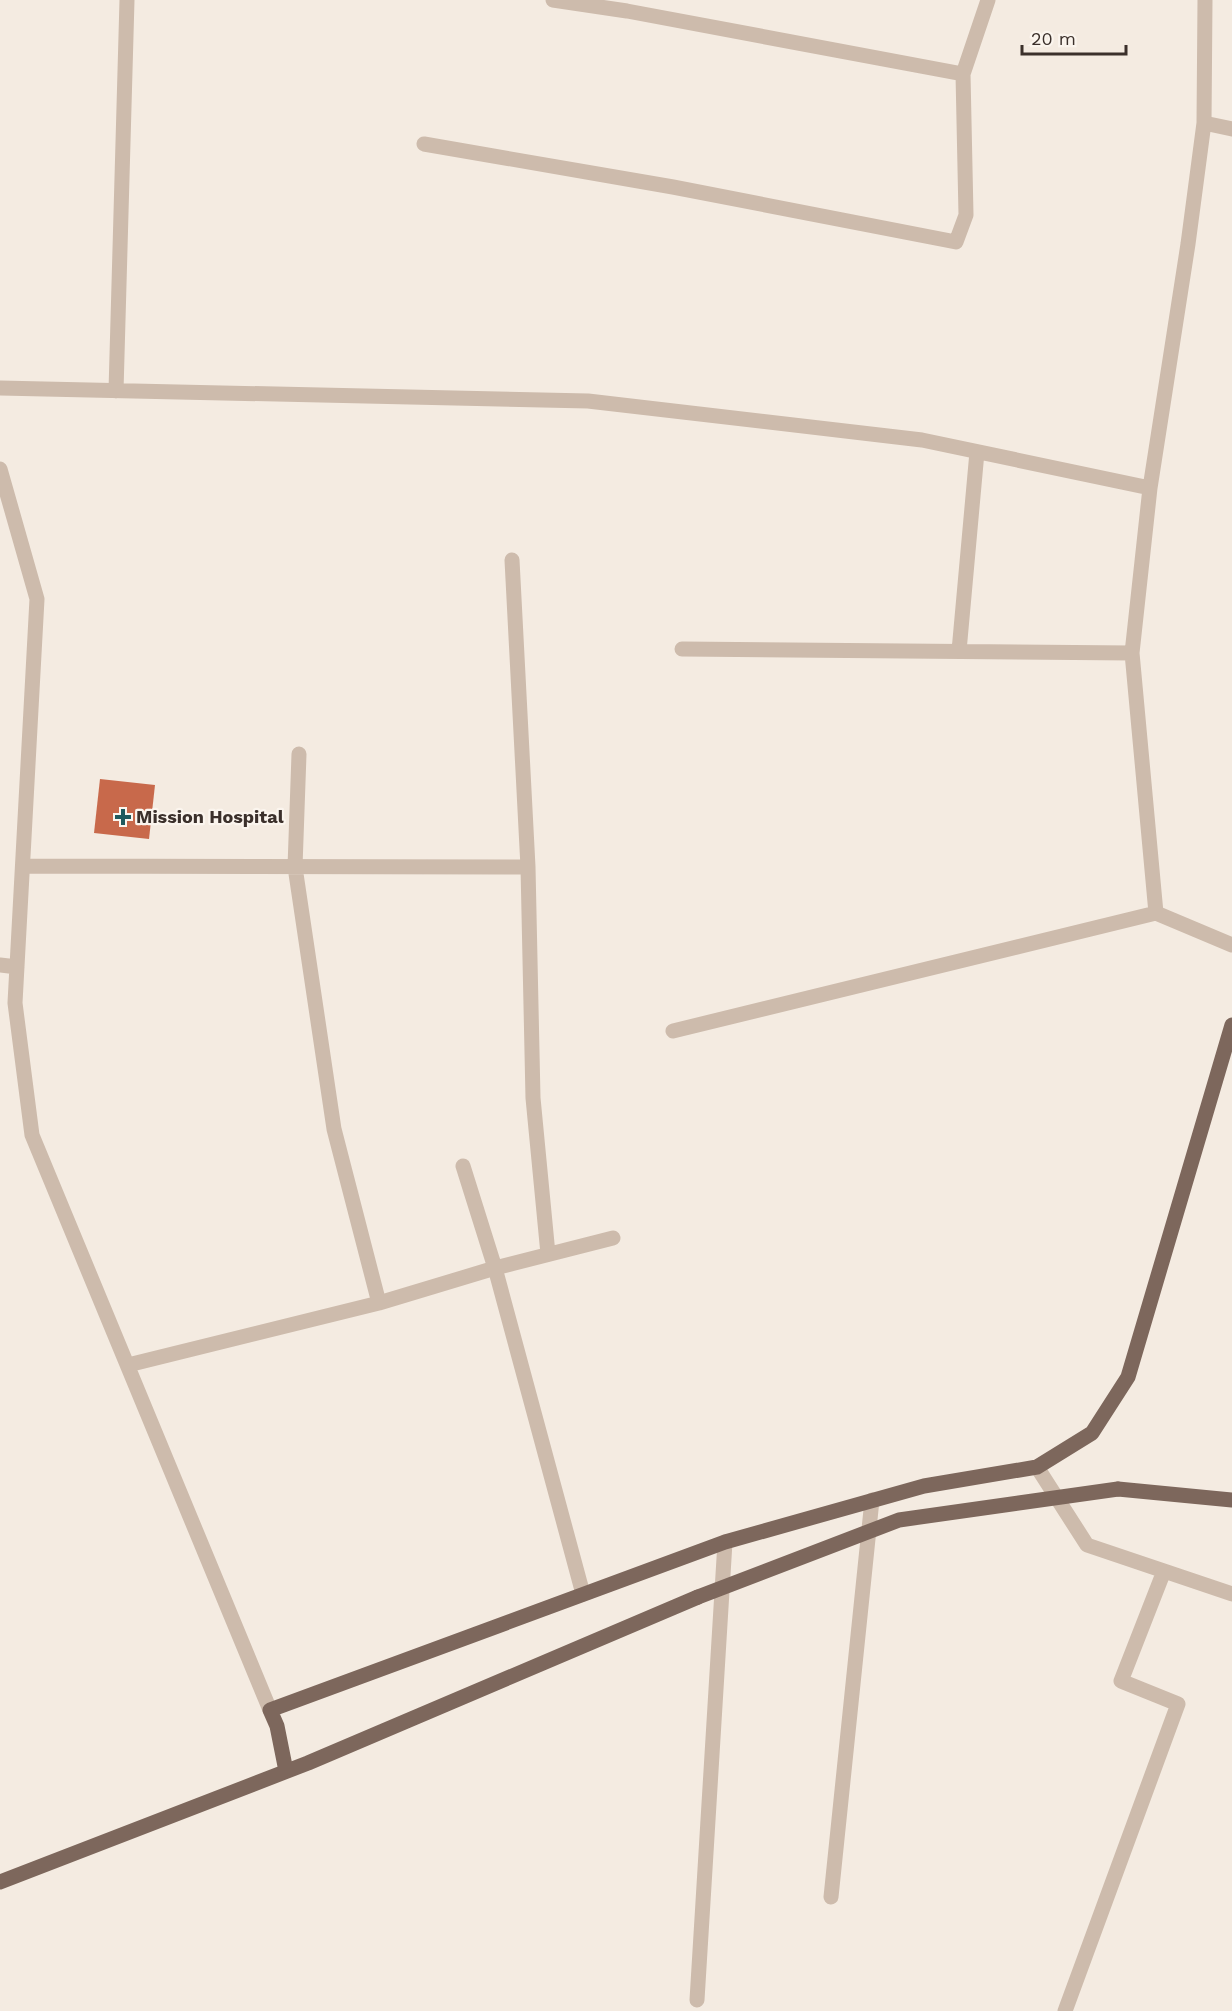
<svg xmlns="http://www.w3.org/2000/svg" width="1232" height="2011" font-family="'Work Sans',sans-serif">
  <rect width="100%" height="100%" fill="#f4ebe1"/>
  <path fill="#c8694b" d="M100 779 155 785 149 839 94 833Z"/>
  <g fill="none" stroke-linecap="round" stroke-linejoin="round">
    <path stroke="#cdbbac" stroke-width="15" d="M553 0 627 11 963 74
      M1204 123 1232 129
      M424 144 673 187 956 242 966 215 963 74 988 0
      M0 388 588 401 922 440 1150 488
      M116 391 127 0
      M0 469 37 599 15 1003 32 1135 270 1710
      M512 560 528 867 533 1098 548 1254
      M682 649 1132 653
      M959 651 977 452
      M299 754 295 867 334 1129 379 1303
      M23 866 528 867
      M1156 913 1132 653 1150 488 1188 244 1204 123 1205 0
      M0 965 17 967
      M673 1031 1156 913 1232 945
      M463 1166 495 1268 583 1594
      M128 1365 379 1303 495 1268 613 1238
      M1037 1467 1087 1545 1232 1594
      M831 1897 872 1500
      M697 2000 725 1542
      M1065 2011 1178 1704 1121 1681 1164 1571"/>
    <path stroke="#7d675c" stroke-width="15" d="M1118 1489 1232 1500
      M286 1771 277 1726 270 1710 725 1542 924 1486 1037 1467 1092 1433 1128 1377 1232 1025
      M0 1882 308 1763 698 1597"/>
    <path stroke="#7d675c" stroke-width="15" d="M698 1597 899 1520 1118 1489"/>
  </g>
  <path fill="#1f5a5e" stroke="#fbf5ee" stroke-width="2" d="M120 808h6v6h6v6h-6v6h-6v-6h-6v-6h6z"/>
  <g text-anchor="middle" stroke-width="4.5" stroke-linejoin="round" paint-order="stroke">
    <g font-size="18" font-weight="bold" fill="#3b302b" stroke="#fbf5ee" text-anchor="start">
      <text x="136" y="823">Mission Hospital</text>
    </g>
  </g>
  <path d="M1022 45v9h104v-9" fill="none" stroke="#3b302b" stroke-width="3"/>
  <text x="1031" y="45" font-size="18" fill="#3b302b" stroke="#fbf5ee" stroke-width="4.5" paint-order="stroke">20 m</text>
</svg>
